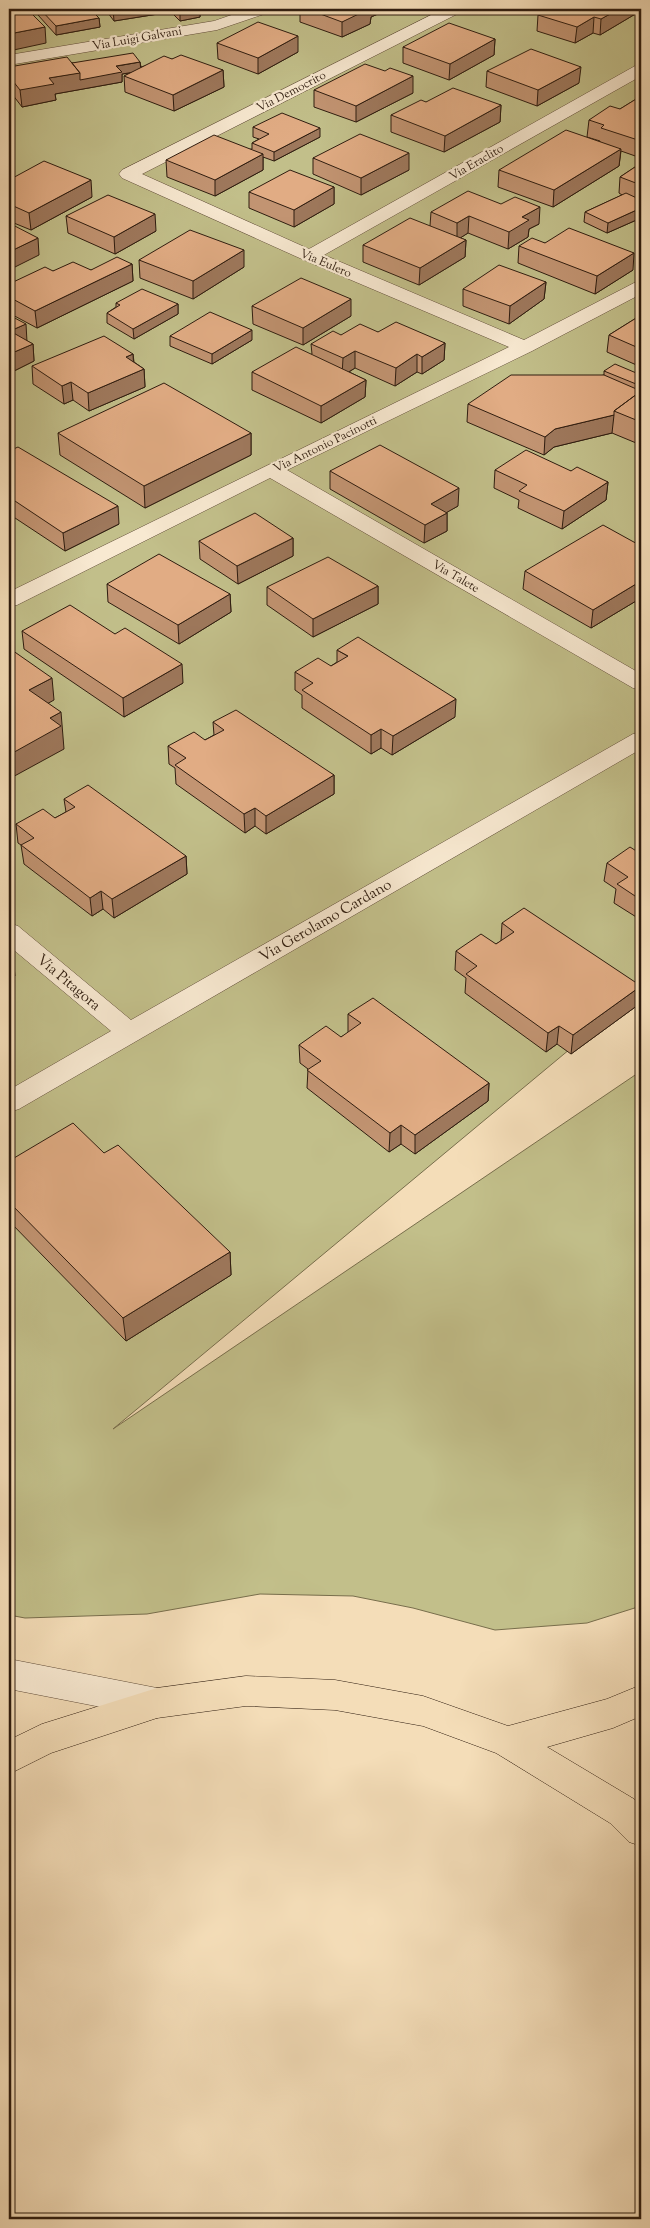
<svg xmlns="http://www.w3.org/2000/svg" width="650" height="2228" font-family="'Sorts Mill Goudy',serif">
  <rect width="100%" height="100%" fill="#f4ddb8"/>
  <filter id="stains"><feTurbulence type="fractalNoise" baseFrequency=".004" numOctaves="4"/><feColorMatrix values="0 0 0 0 .2 0 0 0 0 .09 0 0 0 0 .02 0 0 0 .5 -.17"/></filter>
  <radialGradient id="worn" r=".72"><stop offset=".6" stop-color="#630" stop-opacity="0"/><stop offset="1" stop-color="#630" stop-opacity=".3"/></radialGradient>
  <path fill="#c2bf8a" stroke="#786e4c" d="M9 9H641V990L113 1429 641 1071V1606L587 1623 495 1630 413 1608 353 1596 260 1594 147 1614 25 1618 9 1615Z"/>
  <g fill="none" stroke-linecap="round" stroke-linejoin="round">
    <g stroke="#604c39" stroke-width="1">
      <path id="minor" d="M249 9H272L270 12 217 30 9 65V55L214 21Z
        M443 9H463L461 12 142 174 309 249 635 66 641 64V76L324 255 524 340 634 283 641 281V294L532 351 287 470 641 674V690L633 688 270 478 17 605 9 607V592L509 347 304 260 122 178 119 174 122 170Z
        M641 732V749L19 1109 9 1112V1090L111 1031 9 946V923L18 926 131 1020 633 734Z
        M9 1659 157 1688 169 1692 174 1703 169 1714 157 1718 9 1689Z"/>
    </g>
    <g stroke="#2e1c0f" stroke-width="1">
      <path id="major" d="M246 1676 335 1680 423 1696 508 1726 607 1699 641 1685V1716L613 1728 547 1747 634 1799 641 1806V1846L629 1842 610 1823 496 1753 423 1726 335 1710 246 1706 157 1718 51 1753 9 1774V1740L42 1724 157 1688Z"/>
    </g>
    <use href="#minor" fill="#f8e9d1" fill-rule="evenodd"/>
    <use href="#major" fill="#f4ddb8" fill-rule="evenodd"/>
  </g>
  <path fill="#c29472" stroke="#2e1c0f" d="M37 9H90L99 18 100 27 56 35 38 15Z
    M105 9H158V14L114 21Z
    M168 9H200V17L180 21Z
    M300 9H401L394 12 387 10 371 17 370 24 342 37 300 22Z
    M541 9H638L637 13 600 35 593 33 575 43 537 31 538 15 540 14Z
    M495 39 494 55 449 80 403 63V47Z
    M217 43 298 52 258 74 218 59Z
    M172 59 223 70 224 87 174 111 125 92 124 76 130 73 122 74V82L55 94 56 100 22 107 9 90V67L72 63 140 62 141 67Z
    M487 71 579 83 537 106 486 87Z
    M314 90 413 93 356 122 314 107Z
    M641 96V158L621 151 619 166 553 207 498 187 499 170 600 142V141L587 137 589 120 620 109Z
    M426 102 501 105 500 122 444 152 391 132V115Z
    M253 127 320 137 274 161 263 157V170L215 196 167 177 166 160 252 149V143L259 139 253 137Z
    M313 158 409 170 361 195 313 174Z
    M641 163V218L607 233 584 222 585 212 622 195 619 193 620 177Z
    M9 180 92 197 31 230 9 221Z
    M334 187V204L294 227 249 208V192Z
    M431 212 539 224 529 229 528 237 508 249 468 233 460 238 466 240 465 257 419 285 363 262V245L430 226Z
    M66 216 156 231 115 254 68 233Z
    M641 230V244L636 243 637 233Z
    M545 243 633 270 595 294 518 263 519 246Z
    M139 260 244 267 193 299 140 278Z
    M132 264 133 281 37 328 9 313V284L53 271 91 270Z
    M546 282 544 299 509 324 463 306V289Z
    M116 303 178 304V314L134 339 107 323V313L116 307Z
    M252 306 351 316 303 345 253 324Z
    M9 315 27 341 33 344 34 361 14 371 9 368Z
    M641 315V367L607 352 609 335Z
    M378 332 445 343 444 360 422 374 417 372 395 386 355 368 349 372 366 380 365 397 321 423 252 390V372L312 354 311 344 341 335Z
    M170 336 252 340 212 364 170 346Z
    M133 354 134 362 144 369 145 387 89 411 73 400 64 404 33 384 32 366Z
    M604 371 641 375V445L612 433 554 447 544 455 467 422 468 404 604 375Z
    M58 433H251V455L145 508 60 455Z
    M9 451 119 524 65 551 9 514Z
    M495 470 571 471 608 482 606 500 562 529 518 508 519 500 494 488Z
    M330 471 458 506 447 512V531L424 543 330 489Z
    M293 538V556L238 584 200 559 199 541Z
    M641 546V598L591 628 523 589 525 571Z
    M107 584 230 594 231 612 179 644 108 602Z
    M378 586V604L313 637 267 605V587Z
    M22 631 115 634 183 683 124 717 24 649Z
    M337 650 455 717 392 755 381 748 371 754 302 708V695L295 690V672L331 666 337 662Z
    M213 722 334 775V794L266 834 255 826 245 833 176 784 175 768 169 764 168 746 205 740 214 735Z
    M64 799 186 856 187 874 114 918 103 909 92 916 24 864 21 845 18 843 16 824 55 818 66 812Z
    M641 854V920L614 903 616 889 604 881 607 863Z
    M502 923 641 986 638 1005 571 1054 557 1044 546 1052 465 993 466 978 455 970 456 951 496 944 501 941Z
    M348 1014 489 1083 488 1101 415 1154 401 1144 389 1152 307 1088 308 1069 300 1063 299 1045 341 1037 348 1033Z
    M104 1153 230 1252 231 1275 126 1341 9 1221V1161Z"/>
  <path fill="#9e785c" stroke="#2e1c0f" d="M113 9H158V14L114 21Z
    M195 9H200V17L180 21V12Z
    M363 9H387V10L371 17 370 24 342 37V22Z
    M394 9H401L394 12Z
    M619 9H638L637 13 600 35 601 19Z
    M594 17 593 33 575 43 577 27Z
    M99 18 100 27 56 35V26Z
    M45 27 46 43 9 51V34Z
    M298 36V52L258 74V58Z
    M495 39 494 55 449 80 450 64Z
    M140 62 141 71 122 74V82L55 94 56 100 22 107 20 90 49 78Z
    M581 67 579 83 537 106 538 90Z
    M223 70 224 87 174 111 173 95Z
    M413 76V93L356 122V106Z
    M501 105 500 122 444 152 445 136Z
    M320 128V137L274 161V152Z
    M621 149 619 166 553 207 554 190Z
    M409 153V170L361 195V178Z
    M263 154V170L215 196V180Z
    M91 180 92 197 31 230 29 213Z
    M334 187V204L294 227V210Z
    M540 207 539 224 529 229 528 237 508 249 509 232 522 217Z
    M641 208V218L607 233 608 223Z
    M155 214 156 231 115 254 114 237Z
    M469 216 468 233 457 240V223Z
    M38 238 39 255 9 270V252Z
    M466 240 465 257 419 285 420 268Z
    M244 250V267L193 299V281Z
    M634 253 633 270 595 294 597 276Z
    M132 264 133 281 37 328 35 311Z
    M546 282 544 299 509 324 510 306Z
    M351 299V316L303 345V328Z
    M178 304V314L134 339 133 329Z
    M26 324 27 342 10 331Z
    M252 330V340L212 364V354Z
    M445 343 444 360 422 374V357Z
    M33 344 34 361 14 371 12 353Z
    M355 351V368L342 376 343 358Z
    M133 354 134 372 126 357Z
    M417 354V372L395 386 396 368Z
    M144 369 145 387 89 411 88 393Z
    M366 380 365 397 321 423V406Z
    M71 382 73 400 64 404 62 386Z
    M614 415 612 433 554 447 544 455 545 437 555 429Z
    M251 433V455L145 508 144 486Z
    M608 482 606 500 562 529 564 511Z
    M459 488 458 506 430 522 431 504Z
    M118 506 119 524 65 551 63 533Z
    M447 513V531L424 543 425 525Z
    M293 538V556L238 584 237 566Z
    M641 581V598L591 628 593 610Z
    M378 586V604L313 637V619Z
    M230 594 231 612 179 644 178 625Z
    M182 664 183 683 124 717 123 698Z
    M52 678 54 700 31 713 29 690Z
    M456 699 455 717 392 755 393 736Z
    M61 712 64 749 9 779V755L50 718Z
    M381 729V748L371 754V735Z
    M334 775V794L266 834V816Z
    M255 808V826L245 833 244 814Z
    M186 856 187 874 114 918 112 899Z
    M101 891 103 909 92 916 90 898Z
    M13 957 15 976 9 980V960Z
    M641 986 638 1005 571 1054 573 1035Z
    M559 1026 557 1044 546 1052 548 1033Z
    M489 1083 488 1101 415 1154V1135Z
    M401 1125V1144L389 1152 390 1133Z
    M230 1252 231 1275 126 1341 123 1318Z"/>
  <path fill="#e1ac84" stroke="#2e1c0f" d="M15 9H27L45 27 9 34V10Z
    M40 9H90L99 18 56 26Z
    M177 9H195L180 12Z
    M307 9H369L342 22Z
    M549 9H619L601 19 594 17 577 27 538 15Z
    M258 22 298 36 258 58 217 43Z
    M449 23 495 39 450 64 403 47Z
    M531 49 581 67 538 90 487 71Z
    M133 53 140 62 116 66 122 72 80 80V73L72 63Z
    M181 55 223 70 173 95 124 76 164 56 172 59Z
    M67 57 80 73 49 78 54 84 20 90 9 76V67Z
    M365 64 385 71 390 68 413 76 356 106 314 90Z
    M453 88 501 105 445 136 391 115 421 100 426 102Z
    M641 96V141L601 128 604 125 589 120 610 106 620 109Z
    M282 113 320 128 274 152 252 143 269 134 253 127Z
    M566 130 621 149 554 190 499 170Z
    M360 134 409 153 361 178 313 158Z
    M214 135 263 154 215 180 166 160Z
    M44 161 91 180 29 213 9 204V180Z
    M641 163V185L620 177Z
    M290 170 334 187 294 210 249 192Z
    M468 191 501 204 515 197 540 207 522 217 529 220 509 232 469 216 457 223 431 212Z
    M626 193 641 200V208L608 223 585 212Z
    M108 195 155 214 114 237 66 216Z
    M410 218 466 240 420 268 363 245Z
    M9 223 38 238 9 252Z
    M569 228 634 253 597 276 519 246 532 238 545 243Z
    M190 230 244 250 193 281 139 260Z
    M117 257 132 264 35 311 9 297V284L45 267 53 271 73 262 91 270Z
    M499 265 546 282 510 306 463 289Z
    M301 278 351 299 303 328 252 306Z
    M142 289 178 304 133 329 107 313 120 305 116 303Z
    M210 312 252 330 212 354 170 336Z
    M9 315 26 324 10 331 33 344 12 353 9 351Z
    M641 315V349L609 335Z
    M396 322 445 343 422 357 417 354 396 368 355 351 343 358 311 344 333 331 341 335 360 324 378 332Z
    M104 336 133 354 126 357 144 369 88 393 71 382 62 386 32 366Z
    M296 347 366 380 321 406 252 372Z
    M615 364 641 375V386L604 371Z
    M511 375H604L641 391 614 411V415L555 429 545 437 468 404Z
    M164 383 251 433 144 486 58 433Z
    M641 391V422L614 411Z
    M380 445 459 488 431 504 447 513 425 525 330 471Z
    M18 447 118 506 63 533 9 497V451Z
    M526 450 571 471 577 467 608 482 564 511 519 491 527 485 495 470Z
    M255 513 293 538 237 566 199 541Z
    M603 525 641 546V581L593 610 525 571Z
    M159 554 230 594 178 625 107 584Z
    M328 557 378 586 313 619 267 587Z
    M70 605 115 634 125 628 182 664 123 698 22 631Z
    M358 637 456 699 393 736 381 729 371 735 302 690 313 683 295 672 318 658 331 666 348 656 337 650Z
    M9 648 52 678 29 690 61 712 50 718 61 726 9 755Z
    M236 710 334 775 266 816 255 808 244 814 175 765 186 758 168 746 194 732 205 740 224 730 213 722Z
    M88 785 186 856 112 899 101 891 90 898 21 845 34 838 16 824 43 809 55 818 75 807 64 799Z
    M630 847 641 854V900L617 884 628 877 607 863Z
    M524 908 641 986 573 1035 559 1026 548 1033 466 974 477 966 456 951 481 934 496 944 514 932 502 923Z
    M9 954 13 957 9 960Z
    M373 998 489 1083 415 1135 401 1125 390 1133 307 1070 321 1061 299 1045 326 1026 341 1037 361 1023 348 1014Z
    M73 1123 104 1153 118 1145 230 1252 123 1318 9 1202V1188L14 1185 9 1180V1161Z"/>
  <g text-anchor="middle" stroke-width="4.5" stroke-linejoin="round" paint-order="stroke">
    <g font-size="12" fill="#2e1c0f" stroke="#f8e9d1">
      <text transform="translate(137 38) rotate(-10)" y="4">Via Luigi Galvani</text>
      <text transform="translate(291 91) rotate(-27)" y="4">Via Democrito</text>
      <text transform="translate(476 162) rotate(-30)" y="4">Via Eraclito</text>
      <text transform="translate(326 263) rotate(23)" y="4">Via Eulero</text>
      <text transform="translate(325 444) rotate(-26)" y="4">Via Antonio Pacinotti</text>
      <text transform="translate(456 576) rotate(30)" y="4">Via Talete</text>
    </g>
    <g font-size="15" fill="#2e1c0f" stroke="#f8e9d1">
      <text transform="translate(325 920) rotate(-30)" y="5">Via Gerolamo Cardano</text>
      <text transform="translate(69 982) rotate(40)" y="5">Via Pitagora</text>
    </g>
  </g>
  <rect width="650" height="2228" fill="none" stroke="#f4ddb8" stroke-width="30"/>
  <rect x="10" y="10" width="630" height="2208" fill="none" stroke="#2e1c0f" stroke-width="2.5"/>
  <rect x="15" y="15" width="620" height="2198" fill="none" stroke="#2e1c0f"/>
  <rect width="100%" height="100%" filter="url(#stains)"/>
  <rect width="100%" height="100%" fill="url(#worn)"/>
</svg>
